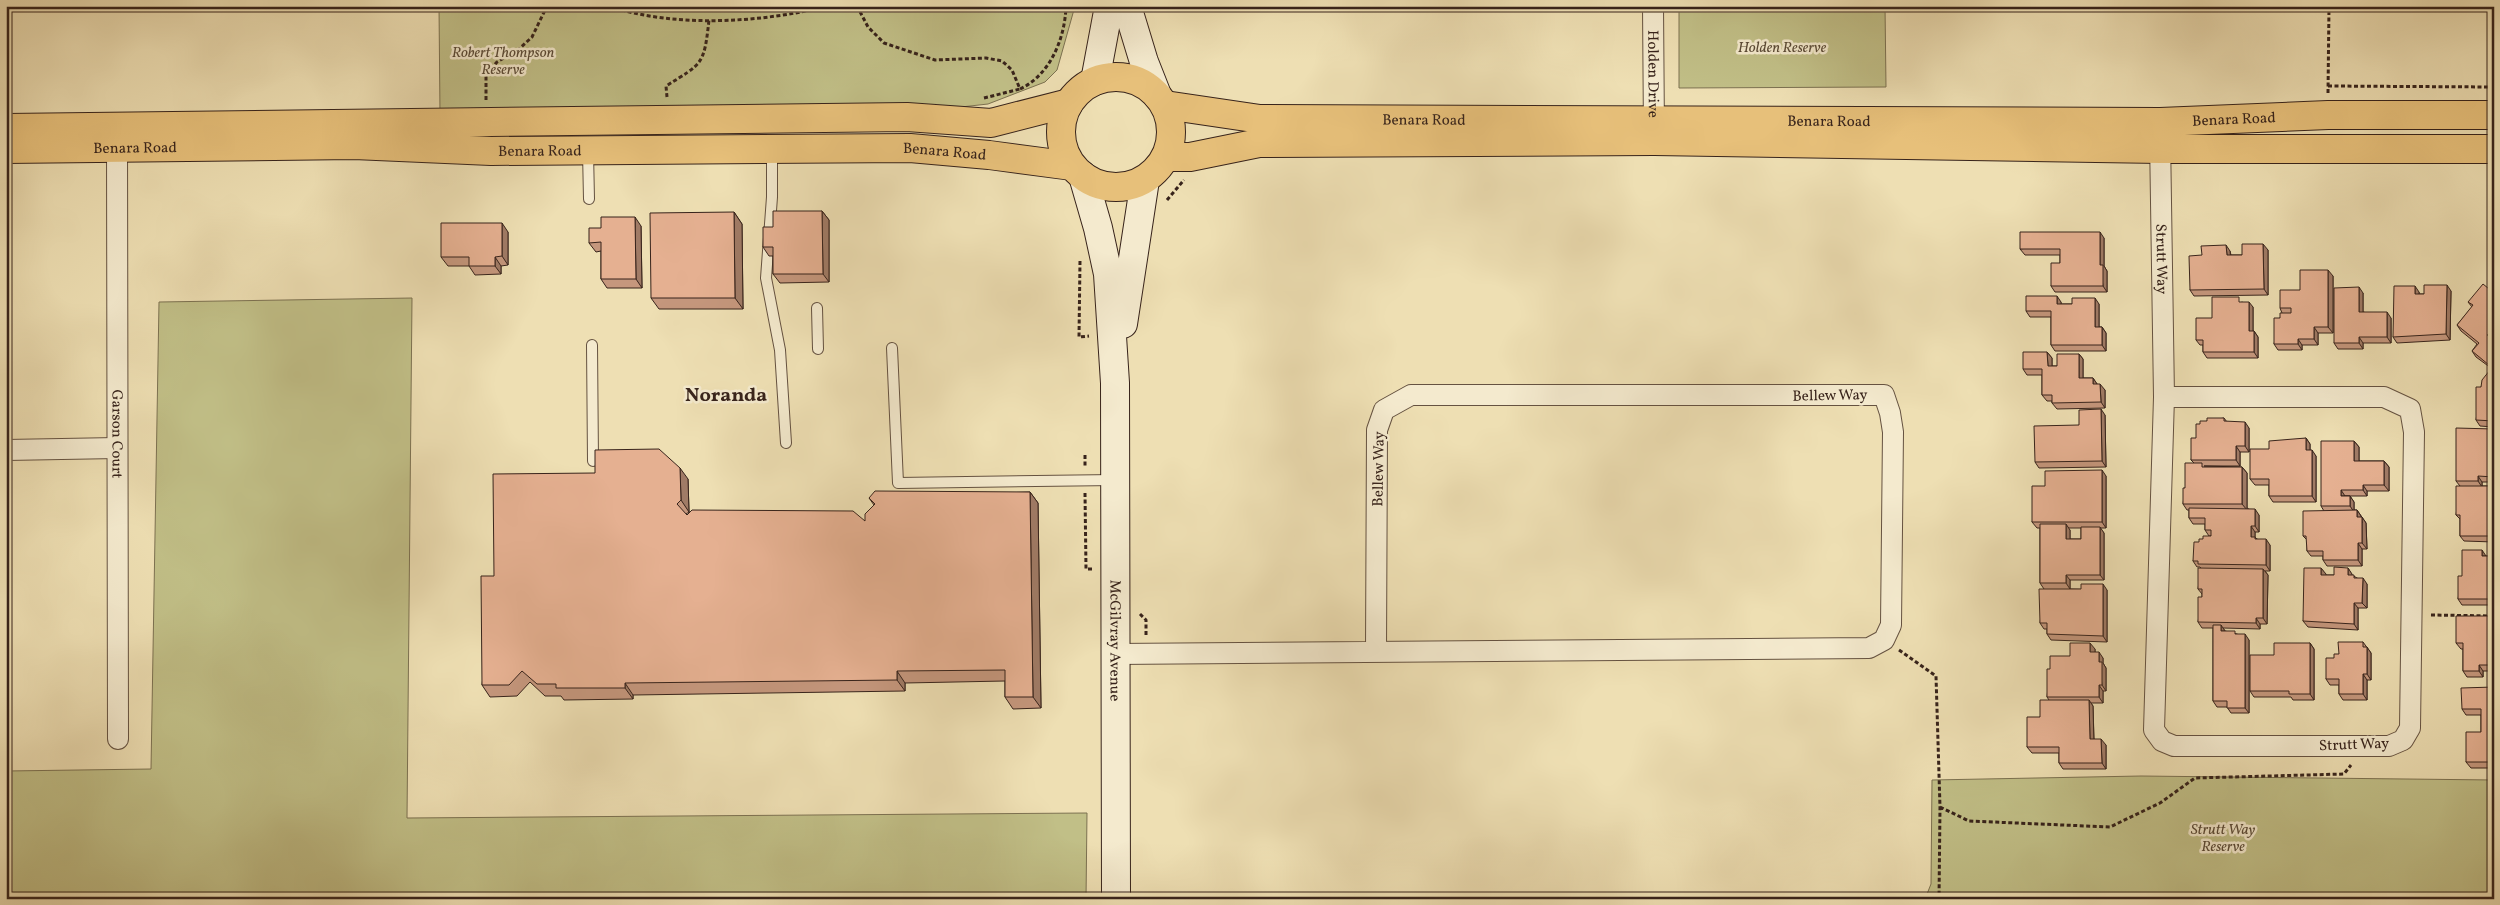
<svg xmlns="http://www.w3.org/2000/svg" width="2500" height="905" font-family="Vollkorn,serif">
  <rect width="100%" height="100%" fill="#eedfb3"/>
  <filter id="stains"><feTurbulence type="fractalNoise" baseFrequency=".004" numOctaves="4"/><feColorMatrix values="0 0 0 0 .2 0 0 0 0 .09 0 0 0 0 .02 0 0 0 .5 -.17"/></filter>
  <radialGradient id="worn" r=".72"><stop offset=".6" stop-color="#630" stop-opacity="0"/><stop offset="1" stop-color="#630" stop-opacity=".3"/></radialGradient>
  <path fill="#c1bf87" stroke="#7c7151" d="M439 6H1075L1057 70 1045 82 988 104 943 109 440 115Z
    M1679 6H1885L1886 87 1679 88Z
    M412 298 407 818 1087 813 1086 899H6V771L151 769 159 302Z
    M2141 776 2494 780V899H1925L1931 884 1932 780Z"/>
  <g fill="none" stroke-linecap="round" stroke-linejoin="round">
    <g stroke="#655241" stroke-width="12">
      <path id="lane" d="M772 151V197L766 278 780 350 786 443
        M588 152 589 199
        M817 308 818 349
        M592 345 593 461
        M892 348 898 483 1115 480"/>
    </g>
    <g stroke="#655241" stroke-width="22">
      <g id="street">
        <path id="s1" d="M1653 6 1654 134"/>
        <path id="s2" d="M117 135 118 739"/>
        <path id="s3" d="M2160 137 2164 397 2154 730 2162 741 2174 746H2389L2403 740 2410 728 2414 432 2410 409 2384 397H2164"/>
        <path d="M6 450 117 448"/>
        <path d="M1115 654 1869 648 1884 640 1891 625 1893 432 1890 413 1884 395H1411L1384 410 1377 430 1376 651"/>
      </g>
    </g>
    <g stroke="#37231b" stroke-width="30">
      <g id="secondary">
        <path d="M1127 6 1144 62 1157 95"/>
        <path d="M1095 81 1109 6"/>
        <path id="s4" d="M1083 176 1098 228 1108 274 1115 383 1116 899"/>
        <path d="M1123 324 1145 180"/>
      </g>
    </g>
    <g stroke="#37231b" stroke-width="30">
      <g id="primary">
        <circle cx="1116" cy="132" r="55"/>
        <path id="s5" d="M1165 105 1260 119 2160 122 2328 115H2494"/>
        <path d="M6 128 907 117 991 123 1069 103"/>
        <path id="s6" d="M6 149 354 145 491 151 910 148 989 155 1072 166"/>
        <path d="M1166 157H1190L1259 143 1654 141 2160 149H2494"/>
      </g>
    </g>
    <path stroke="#37231b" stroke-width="3" stroke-dasharray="4 2.5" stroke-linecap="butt" d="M609 6C673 28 762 23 827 6
      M857 6 868 27 884 43 935 60 986 58 1002 61 1012 70 1020 89C1050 75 1065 39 1066 6
      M2328 86 2494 87
      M2328 93 2329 6
      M667 97 666 86C703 63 704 65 709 20
      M984 98 1020 89
      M486 100V75L497 62 518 50 532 37 547 6
      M1167 200 1184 180
      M1080 261 1079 337 1089 336
      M1085 455V467
      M1085 493 1086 569H1093
      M1140 614 1146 620V635
      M2431 615 2494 616
      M1899 650 1936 676 1940 807 1939 899
      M1940 807 1969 821 2110 827 2160 803 2195 778 2344 774 2351 765"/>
    <use href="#lane" stroke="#f4eace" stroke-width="10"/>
    <use href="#street" stroke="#f4eace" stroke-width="20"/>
    <use href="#secondary" stroke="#f4eace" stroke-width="28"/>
    <use href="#primary" stroke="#e7c07a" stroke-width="28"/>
  </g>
  <path fill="#c5977d" stroke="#37231b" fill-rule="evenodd" d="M822 211 829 220V282L780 283 773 274V256H769L763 247 773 227Z
    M734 212 742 224 743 309H659L651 298Z
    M641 226 642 288H607L601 279V251L596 252 589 243 601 228Z
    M508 232V265L501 266V274L475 275 469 266H448L441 257Z
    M2104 238V266L2107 271V292H2055L2051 286 2060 263V255H2025L2020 249Z
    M2268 250V295L2194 296 2190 290 2202 255 2230 251 2231 255H2242Z
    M2333 276V333H2318V345H2302V350H2278L2274 344 2280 318 2282 313 2280 308 2300 290Z
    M2451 291 2450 340 2397 343 2393 337 2419 292V294H2424Z
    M2363 293V312L2391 318V343H2363V349H2338L2334 343Z
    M2494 293V338L2492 340 2494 341V427L2480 426 2476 420 2481 387 2491 368 2476 357 2472 351 2477 344 2461 331 2457 325 2472 307 2468 302Z
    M2061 302V304H2099V327H2102L2106 333V351H2055L2051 345V317H2030L2026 311Z
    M2242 302 2253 307V331H2254L2258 337V358H2207L2203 352V345H2200L2196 340 2212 318Z
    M2047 352 2052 358V366H2057L2079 354 2083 359V378H2093L2097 384 2105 390V408L2057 409 2052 403V401H2047L2042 395V375H2027L2023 369Z
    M2105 415 2106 467 2039 468 2035 462 2079 425Z
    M2224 418 2227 422 2249 428V452H2240V466H2204L2242 467 2247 473V508L2259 515V532H2255V537L2257 539 2270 545V571H2265L2268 575 2267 624H2260V629L2223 628 2225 631 2237 634 2249 640V713H2231L2227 707H2217L2213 701V628H2202L2198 622 2202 597V594L2198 589 2201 568 2200 567H2197L2193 561 2199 542 2203 539 2211 536H2209L2205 530V524H2193L2189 518V510H2187L2183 504 2185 488 2194 463 2191 460 2200 424 2207 421Z
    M2494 429V482H2482V486H2494V542L2464 541 2460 536V519L2456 515 2460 486 2456 481Z
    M2306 438 2310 444V450L2316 456V502H2273L2269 496V485H2255L2250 479 2269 449Z
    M2354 441 2359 447V461H2384L2389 467V491H2367V496H2345H2350L2354 502V510H2357L2366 523 2367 549H2362V566H2327L2323 560V556H2311L2307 551V540L2303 536 2324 511 2321 506Z
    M2106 476V528H2100L2104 533V580H2070V589L2107 590V642L2051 640 2047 634V629H2044L2040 623 2044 589 2040 583V528H2037L2032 522 2045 486ZM2068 528H2081V539H2070V530Z
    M688 479 689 512 686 514 687 515 865 521 874 505 869 498 1030 492 1038 503 1041 708 1013 709 1005 697V681L905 683V691L633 695V699L564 700 561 696H545L530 682 517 696 490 697 482 685 494 576Z
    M2486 556 2494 557V605H2462L2458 599 2462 576Z
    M2321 568 2326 575H2334L2348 568 2352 575 2367 584V608H2358V630L2308 627 2303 621Z
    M2494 616V671H2483V677H2467L2463 671V649H2461L2456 643Z
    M2363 642 2371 653V680H2367V700H2343L2339 694V685H2330L2326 679 2334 658 2339 654Z
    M2310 643 2314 649V700H2293L2291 697H2254L2250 691 2274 655Z
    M2095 649V652L2103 658V663L2106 668V691H2103V703H2091L2093 706 2094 739 2106 745V769H2063L2059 763V753H2032L2027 747 2040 717 2049 700 2047 697 2050 669 2070 656Z
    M2494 687V768H2471L2466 762 2481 732V715H2466L2462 709Z"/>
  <path fill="#a07b66" stroke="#37231b" d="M822 211 829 220V282L823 274Z
    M734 212 742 224 743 309 735 298Z
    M635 217 641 226 642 288 636 279Z
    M502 223 508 232V265L502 256Z
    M2100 232 2104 238V266L2107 271V292L2103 286 2100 265Z
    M2263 244 2268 250V295L2264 289Z
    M2226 245 2230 251 2231 261 2227 255Z
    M495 257 501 266V274L495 266Z
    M2328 270 2333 276V333L2328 327Z
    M2447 285 2451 291 2450 340 2446 334Z
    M2415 286 2419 292V300L2415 294Z
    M2359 287 2363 293V318L2359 312Z
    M2057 296 2061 302V310L2057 304Z
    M2095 298 2099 304V333L2095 327Z
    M2249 302 2253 307V337L2249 331Z
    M2387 312 2391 318V343L2387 337Z
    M2102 327 2106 333V351L2102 345Z
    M2314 327 2318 333V345L2314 339Z
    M2254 331 2258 337V358L2254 352Z
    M2490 332 2494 338 2491 341 2487 335Z
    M2359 337 2363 343V349L2359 343Z
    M2298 339 2302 345V350L2298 344Z
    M2047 352 2052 358V371L2048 366Z
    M2079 354 2083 359V384L2079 378Z
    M2494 359V370L2489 365Z
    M2093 378 2097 384V390L2093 384Z
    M2100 384 2105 390V408L2101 402Z
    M2101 409 2105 415 2106 467 2102 461Z
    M2245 422 2249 428V452L2245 446Z
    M2306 438 2310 444V456L2306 450Z
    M2354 441 2359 447V467L2354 461Z
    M2236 446 2240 452V466L2236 460Z
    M2312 450 2316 456V502L2312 496Z
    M2384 461 2389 467V491L2384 485Z
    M2242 467 2247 473V510L2242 504Z
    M680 468 688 479 689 512 681 500Z
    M2102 470 2106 476V528L2102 522Z
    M2478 476 2482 482V487L2478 481Z
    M2363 485 2367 491V496L2363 490Z
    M2341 490 2345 496H2341Z
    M1030 492 1038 503 1041 708 1033 697Z
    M2350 496 2354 502V512L2350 506Z
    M2255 509 2259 515V532L2255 526Z
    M2357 510 2361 516 2362 523 2357 517Z
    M2362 517 2366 523 2367 549 2362 543Z
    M2066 524 2070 530V545L2066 539Z
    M2251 526 2255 532V537L2259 543 2251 537Z
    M2100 527 2104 533V580L2100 575Z
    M2266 539 2270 545V571L2266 565Z
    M2358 543 2362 549V566L2358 560Z
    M2482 550 2486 556H2482Z
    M2321 568 2326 574V580L2321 575Z
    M2348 568 2352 574V580L2348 575Z
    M2263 569 2268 575 2267 624 2263 618Z
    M2066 575 2070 580V589L2066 583Z
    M2363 578 2367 584V608L2362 603Z
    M2103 584 2107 590V642L2103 636Z
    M2354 603 2358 608V630L2354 624Z
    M2256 618 2260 624V629L2256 623Z
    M2221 625 2225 631H2221Z
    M2245 634 2249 640V713L2245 708Z
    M2090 643 2095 649V658L2090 652Z
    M2310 643 2314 649V700L2310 694Z
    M2367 647 2371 653V680L2367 674Z
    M2099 652 2103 658V663L2106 668V691L2102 685 2099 662Z
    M2479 665 2483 671V677L2479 671Z
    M897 671 905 683V691L897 680Z
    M2363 674 2367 680V700L2363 694Z
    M625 683 633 695V699L625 688Z
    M2099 685 2103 691V703L2099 697Z
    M2089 700 2093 706 2094 745 2090 739Z
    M2101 739 2106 745V769L2102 763Z"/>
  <path fill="#e5b091" stroke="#37231b" d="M773 211H822L823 274H773V247H763V227H773Z
    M734 212 735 298H651L650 213Z
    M601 217H635L636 279H601V242L589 243V228H601Z
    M441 223H502V256L495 257V266H469V257H441Z
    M2020 232H2100V265H2103V286H2051V263H2060V249H2020Z
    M2242 244H2263L2264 289 2190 290 2189 256 2202 255 2201 246 2226 245 2227 255H2242Z
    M2300 270H2328V327H2314V339H2298V344H2274V318H2280V313H2291V308H2280V290H2300Z
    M2483 284 2494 293V335L2490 332 2487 335 2494 341V359L2489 365 2472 351 2479 343 2457 325 2473 305 2468 302Z
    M2424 285H2447L2446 334 2393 337 2394 286H2415V294H2424Z
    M2359 287V312H2387V337H2359V343H2334V288Z
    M2026 296H2057V304H2072V298H2095V327H2102V345H2051V311H2026Z
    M2212 297H2239V302H2249V331H2254V352H2203V340H2196V318H2212Z
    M2023 352H2047L2048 366H2057V354H2079V378H2093V384H2100L2101 402 2052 403V395H2042V369H2023Z
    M2494 365V421L2476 420V387H2481L2482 380Z
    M2101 409 2102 461 2035 462 2034 426 2079 425V410Z
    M2207 418H2224V421L2245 422V446H2236V460H2191V438H2196V424H2200V421H2207Z
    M2456 428 2494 429V477L2478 476V481H2456Z
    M2306 438V450H2312V496H2269V479H2250V449H2269V441Z
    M2321 441H2354V461H2384V485H2363V490H2341V496H2350V506H2321Z
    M659 449 680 468 681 500 677 504 687 515 692 510 853 511 865 521V514L875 504 869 498 875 491 1030 492 1033 697H1005V670L897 671V680L625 683V688H556V684H537L522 671 509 685H482L481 576H494L493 474 595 473V450Z
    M2185 463H2202V467H2242V504H2183V488H2185Z
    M2102 470V522H2032V486H2045V471Z
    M2456 486H2494V536H2460V515H2456Z
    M2189 508 2255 509V526H2251V537H2255V539H2266V565L2198 564V561H2193L2194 542H2199V539H2203V536H2211V530H2205V518H2189Z
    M2357 510V517H2362V543H2358V560H2323V551H2307L2306 536H2303V511Z
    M2040 524H2066V539H2081V527H2100V575H2066V583H2040Z
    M2462 550H2482V556H2494V599H2458V576H2462Z
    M2334 567 2348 568V575H2354V578H2363L2362 603H2354V624L2303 621 2304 568H2321V575H2334Z
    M2198 568 2263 569V618H2256V623L2198 622V597H2202V589H2198Z
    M2081 584H2103V636L2047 634V623H2040L2039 589H2081Z
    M2456 616H2494V665H2479V671H2463V643H2456Z
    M2213 625H2221V631H2235V634H2245V708H2227V701H2213Z
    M2338 642H2363V647H2367V674H2363V694H2339V679H2326V658H2334V654H2339Z
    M2070 643H2090V652H2099V662H2102V685H2099V697H2047V669H2050V656H2070Z
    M2274 643H2310V694H2289V691H2250V655H2274Z
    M2494 687V762H2466V732H2481V709H2462L2461 688Z
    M2040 700H2089L2090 739H2101L2102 763H2059V747H2027V717H2040Z"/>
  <g text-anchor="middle" stroke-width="5" stroke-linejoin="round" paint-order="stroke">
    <g font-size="15" font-style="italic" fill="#5a4a36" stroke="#f4eace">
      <text x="1782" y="52">Holden Reserve</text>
      <text x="503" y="57">Robert Thompson<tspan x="503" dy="17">Reserve</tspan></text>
      <text x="2223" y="834">Strutt Way<tspan x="2223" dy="17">Reserve</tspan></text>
    </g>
    <g font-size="15" fill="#37231b" stroke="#f4eace">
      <text dy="5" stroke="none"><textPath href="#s1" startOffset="68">Holden Drive</textPath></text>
      <text dy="5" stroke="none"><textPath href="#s5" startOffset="260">Benara Road</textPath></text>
      <text dy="5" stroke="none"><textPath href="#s5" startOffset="1070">Benara Road</textPath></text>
      <text dy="5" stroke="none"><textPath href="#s5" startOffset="665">Benara Road</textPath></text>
      <text dy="5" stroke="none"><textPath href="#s6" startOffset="129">Benara Road</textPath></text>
      <text dy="5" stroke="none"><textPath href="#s6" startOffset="534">Benara Road</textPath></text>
      <text dy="5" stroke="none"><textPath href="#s6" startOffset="939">Benara Road</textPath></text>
      <text dy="5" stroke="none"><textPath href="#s3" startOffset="122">Strutt Way</textPath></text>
      <text transform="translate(1830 395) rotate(-1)" y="5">Bellew Way</text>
      <text dy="5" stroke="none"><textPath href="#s2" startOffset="299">Garson Court</textPath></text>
      <text transform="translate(1378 469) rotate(-89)" y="5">Bellew Way</text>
      <text dy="5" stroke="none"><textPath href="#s4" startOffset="468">McGilvray Avenue</textPath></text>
      <text transform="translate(2354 744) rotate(-2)" y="5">Strutt Way</text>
    </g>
    <g font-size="20" font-weight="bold" fill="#37231b" stroke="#f4eace">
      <text x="726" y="401">Noranda</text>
    </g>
  </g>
  <rect width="2500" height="905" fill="none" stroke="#eedfb3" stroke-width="25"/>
  <rect x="8" y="8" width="2485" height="890" fill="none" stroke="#37231b" stroke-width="2.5"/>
  <rect x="12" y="12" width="2475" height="880" fill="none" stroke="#37231b"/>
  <rect width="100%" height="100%" filter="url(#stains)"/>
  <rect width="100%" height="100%" fill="url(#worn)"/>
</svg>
